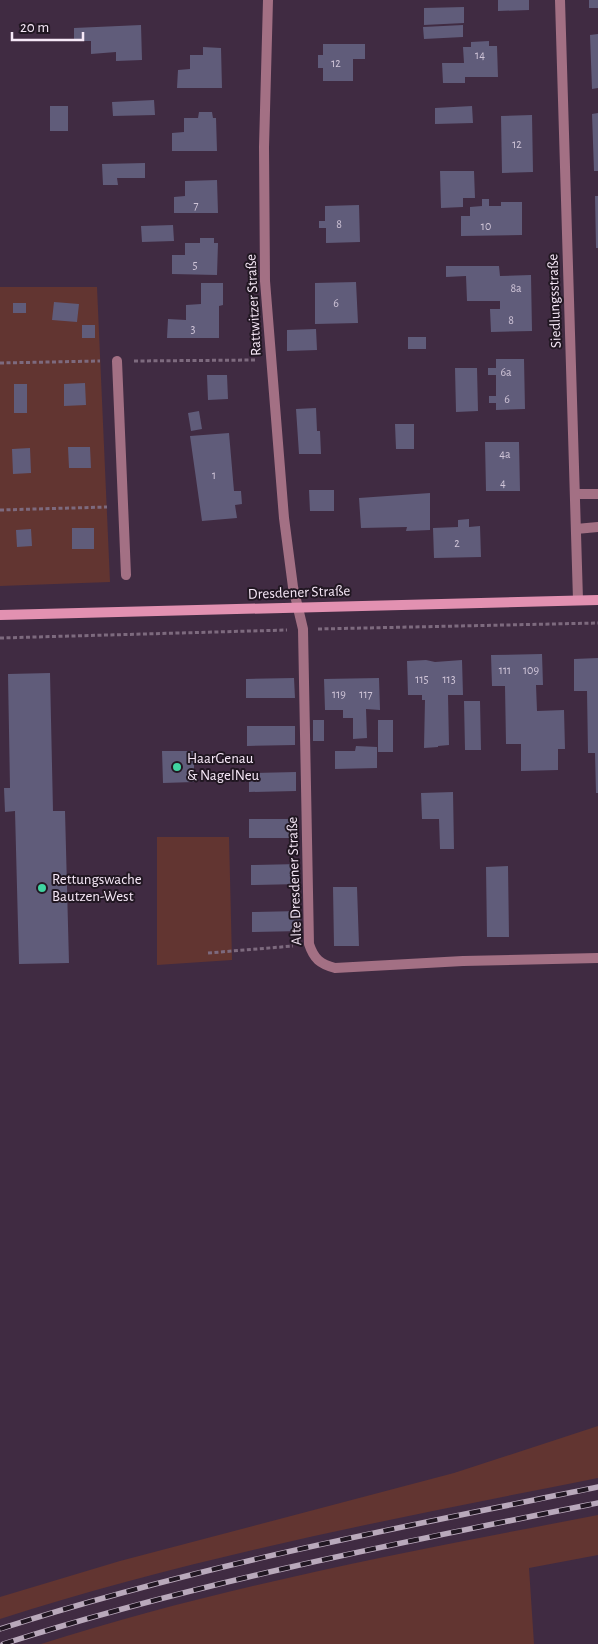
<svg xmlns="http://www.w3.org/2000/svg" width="598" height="1644" font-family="'Alegreya Sans',sans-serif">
  <rect width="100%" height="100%" fill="#402b42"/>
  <path fill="#623531" d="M0 287H97L110 582 0 586Z
    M157 837H229L232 960 157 965Z
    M598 1426V1478C397 1518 195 1556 0 1619V1597L120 1561 454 1473Z
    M598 1515V1555L529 1568 534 1644H41C223 1586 411 1551 598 1515Z"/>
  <path fill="#605c7a" d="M498 0H529V10L498 11Z
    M589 0H598V8H589Z
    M464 7V23L424 25V8Z
    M141 25 142 60 116 61V52L91 54V41H74V28Z
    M463 25V37L424 39 423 27Z
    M598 34V88L592 89 590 35Z
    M489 41V46H497L498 77H465V83H443L442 63H464L463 47H471V42Z
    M323 44H365V59H353V81H323V68H318V55H323Z
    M203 47 221 48 222 88H177L178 70 190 69V55H203Z
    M154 100 155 115 113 116 112 102Z
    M50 106H68V131H50Z
    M472 106 473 123 435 124V108Z
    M199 112H212L213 118H216L217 151H172V133L184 132V118H198Z
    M598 113V171H594L592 114Z
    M532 115 533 172 502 173 501 116Z
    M145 163V178H117L118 185H103L102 164Z
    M440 171H474L475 198H463V207L441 208Z
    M217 180 218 213H174V197L185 196V181Z
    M595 196H598V248H596Z
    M482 199H489V206H501V202H522V235L461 236V216H470V207L482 206Z
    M359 205 360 242 326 243V228H319V221H325V206Z
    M173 225 174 241 142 242 141 226Z
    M200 238H214V243H218L217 275 172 274V255H185V243H200Z
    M446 266H499L500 276 531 275 532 331 491 332 490 309H500V301H467L466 276 446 277Z
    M356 282 358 323 315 324V283Z
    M201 283H223V305L219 306V338H167L168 319 186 320V305L201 304Z
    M54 302 79 304 77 322 52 320Z
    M13 303H26V313H13Z
    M82 325H95V338H82Z
    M316 329 317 350 287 351V330Z
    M408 337H426V349H408Z
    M496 359H524L525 409 496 410V403H489V396H496V375H488V368H496Z
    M455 368H477L478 411 456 412Z
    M207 375H227L228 399 208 400Z
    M85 383 86 405 64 406V384Z
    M14 384H27V413H14Z
    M316 408 317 431H320L321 454H299L296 409Z
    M199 411 202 429 191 431 188 413Z
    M395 424H414V449H396Z
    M229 433 234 491H241L242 504 235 505 237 518 202 521 190 436Z
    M485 442H519L520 491H486Z
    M68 447H90L91 468H69Z
    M30 448 31 473 13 474 12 449Z
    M309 490H334V511H310Z
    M430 493V530L406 531 407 527 361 528 359 498Z
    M469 519V527L480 526 481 557 434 558 433 528 458 527V520Z
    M72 528H94V549H72Z
    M31 529 32 546 17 547 16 530Z
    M542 654 543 685H536L537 711 564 710 565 749H558V770L521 771V744H506L505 686H492L491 655Z
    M598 658V793H596L595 753H588L587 691H574V659Z
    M426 660 435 662 462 660 463 695H448L449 745 438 746V747L424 748 425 700H422V695H408L407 661Z
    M50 673 53 811H65L69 963 19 964 15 811 5 812 4 788H10L8 674Z
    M294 678 295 698H246V679Z
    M379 678 380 710 366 709 367 738 353 739V718H343V710H325L324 679Z
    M464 701H480L481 750H465Z
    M313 720H324V741H313Z
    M378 720H393V752H378Z
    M247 726H295V745L247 746Z
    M356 746 377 747V768L335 769V751H355Z
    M162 751H194V782L163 783Z
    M296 772V791L249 792V773Z
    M453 792 454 849H440L439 819H422L421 793Z
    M249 819H298V838H249Z
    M299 864 300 884 251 885V865Z
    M508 866 509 937H487L486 867Z
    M333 887H357L359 946H334Z
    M300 911 301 931 252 932V912Z"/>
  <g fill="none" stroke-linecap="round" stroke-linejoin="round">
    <path stroke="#7d6a7e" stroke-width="3" stroke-dasharray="4 2.5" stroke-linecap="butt" d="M134 361 255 360
      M0 363 100 361
      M0 510 107 507
      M318 629 598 623
      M0 638 287 630
      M208 953 293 946"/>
    <path stroke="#a37084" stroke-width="10" d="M117 361 126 575
      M575 494H598
      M576 529 598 527"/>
    <path stroke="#a37084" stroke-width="10" d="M268 0 264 147 265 281 284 518 293 587 303 629 309 944C314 959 320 964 335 968L463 961 598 958
      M560 0 578 600"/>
    <path stroke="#e291b1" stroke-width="10" d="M0 615 598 600"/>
    <g stroke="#b9a9bb" stroke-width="5.5">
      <path id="rail" d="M0 1629C195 1566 397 1528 598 1487
        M3 1644C198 1582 398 1543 598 1503"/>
    </g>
    <use href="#rail" stroke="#211722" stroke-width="4" stroke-dasharray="11" stroke-linecap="butt"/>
  </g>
  <g fill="#40d4a1" stroke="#211722" stroke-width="2">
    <circle cx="177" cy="767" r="5"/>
    <circle cx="42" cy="888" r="5"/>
  </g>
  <g text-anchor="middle" stroke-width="4" stroke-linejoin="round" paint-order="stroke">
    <g font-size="12" fill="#d0c5d8">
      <text x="480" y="59">14</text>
      <text x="336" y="67">12</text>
      <text x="517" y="148">12</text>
      <text x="196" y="209">7</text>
      <text x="339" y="228">8</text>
      <text x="486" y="230">10</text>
      <text x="195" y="269">5</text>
      <text x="516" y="292">8a</text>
      <text x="336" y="307">6</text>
      <text x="511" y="324">8</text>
      <text x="193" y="333">3</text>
      <text x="506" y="376">6a</text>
      <text x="507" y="403">6</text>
      <text x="505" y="458">4a</text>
      <text x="214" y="479">1</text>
      <text x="503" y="487">4</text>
      <text x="457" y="547">2</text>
      <text x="505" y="674">111</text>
      <text x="531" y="674">109</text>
      <text x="422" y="683">115</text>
      <text x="449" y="683">113</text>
      <text x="339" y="698">119</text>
      <text x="366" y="698">117</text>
    </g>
    <g font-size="15" fill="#f6e8f7" stroke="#211722">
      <text transform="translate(554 301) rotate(-92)" y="5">Siedlungsstraße</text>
      <text transform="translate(253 305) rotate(-93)" y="5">Rattwitzer Straße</text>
      <text transform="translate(299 592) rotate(-2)" y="5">Dresdener Straße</text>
      <text transform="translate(294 881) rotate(-92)" y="5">Alte Dresdener Straße</text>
    </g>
    <g font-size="15" fill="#f6e8f7" stroke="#211722" text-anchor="start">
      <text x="187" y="763">HaarGenau<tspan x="187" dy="17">&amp; NagelNeu</tspan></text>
      <text x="52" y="884">Rettungswache<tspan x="52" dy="17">Bautzen-West</tspan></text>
    </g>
  </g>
  <path d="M12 32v8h71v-8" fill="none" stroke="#f6e8f7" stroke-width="2.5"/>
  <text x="20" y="32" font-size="15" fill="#f6e8f7" stroke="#211722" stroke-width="4" paint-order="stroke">20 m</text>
</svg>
